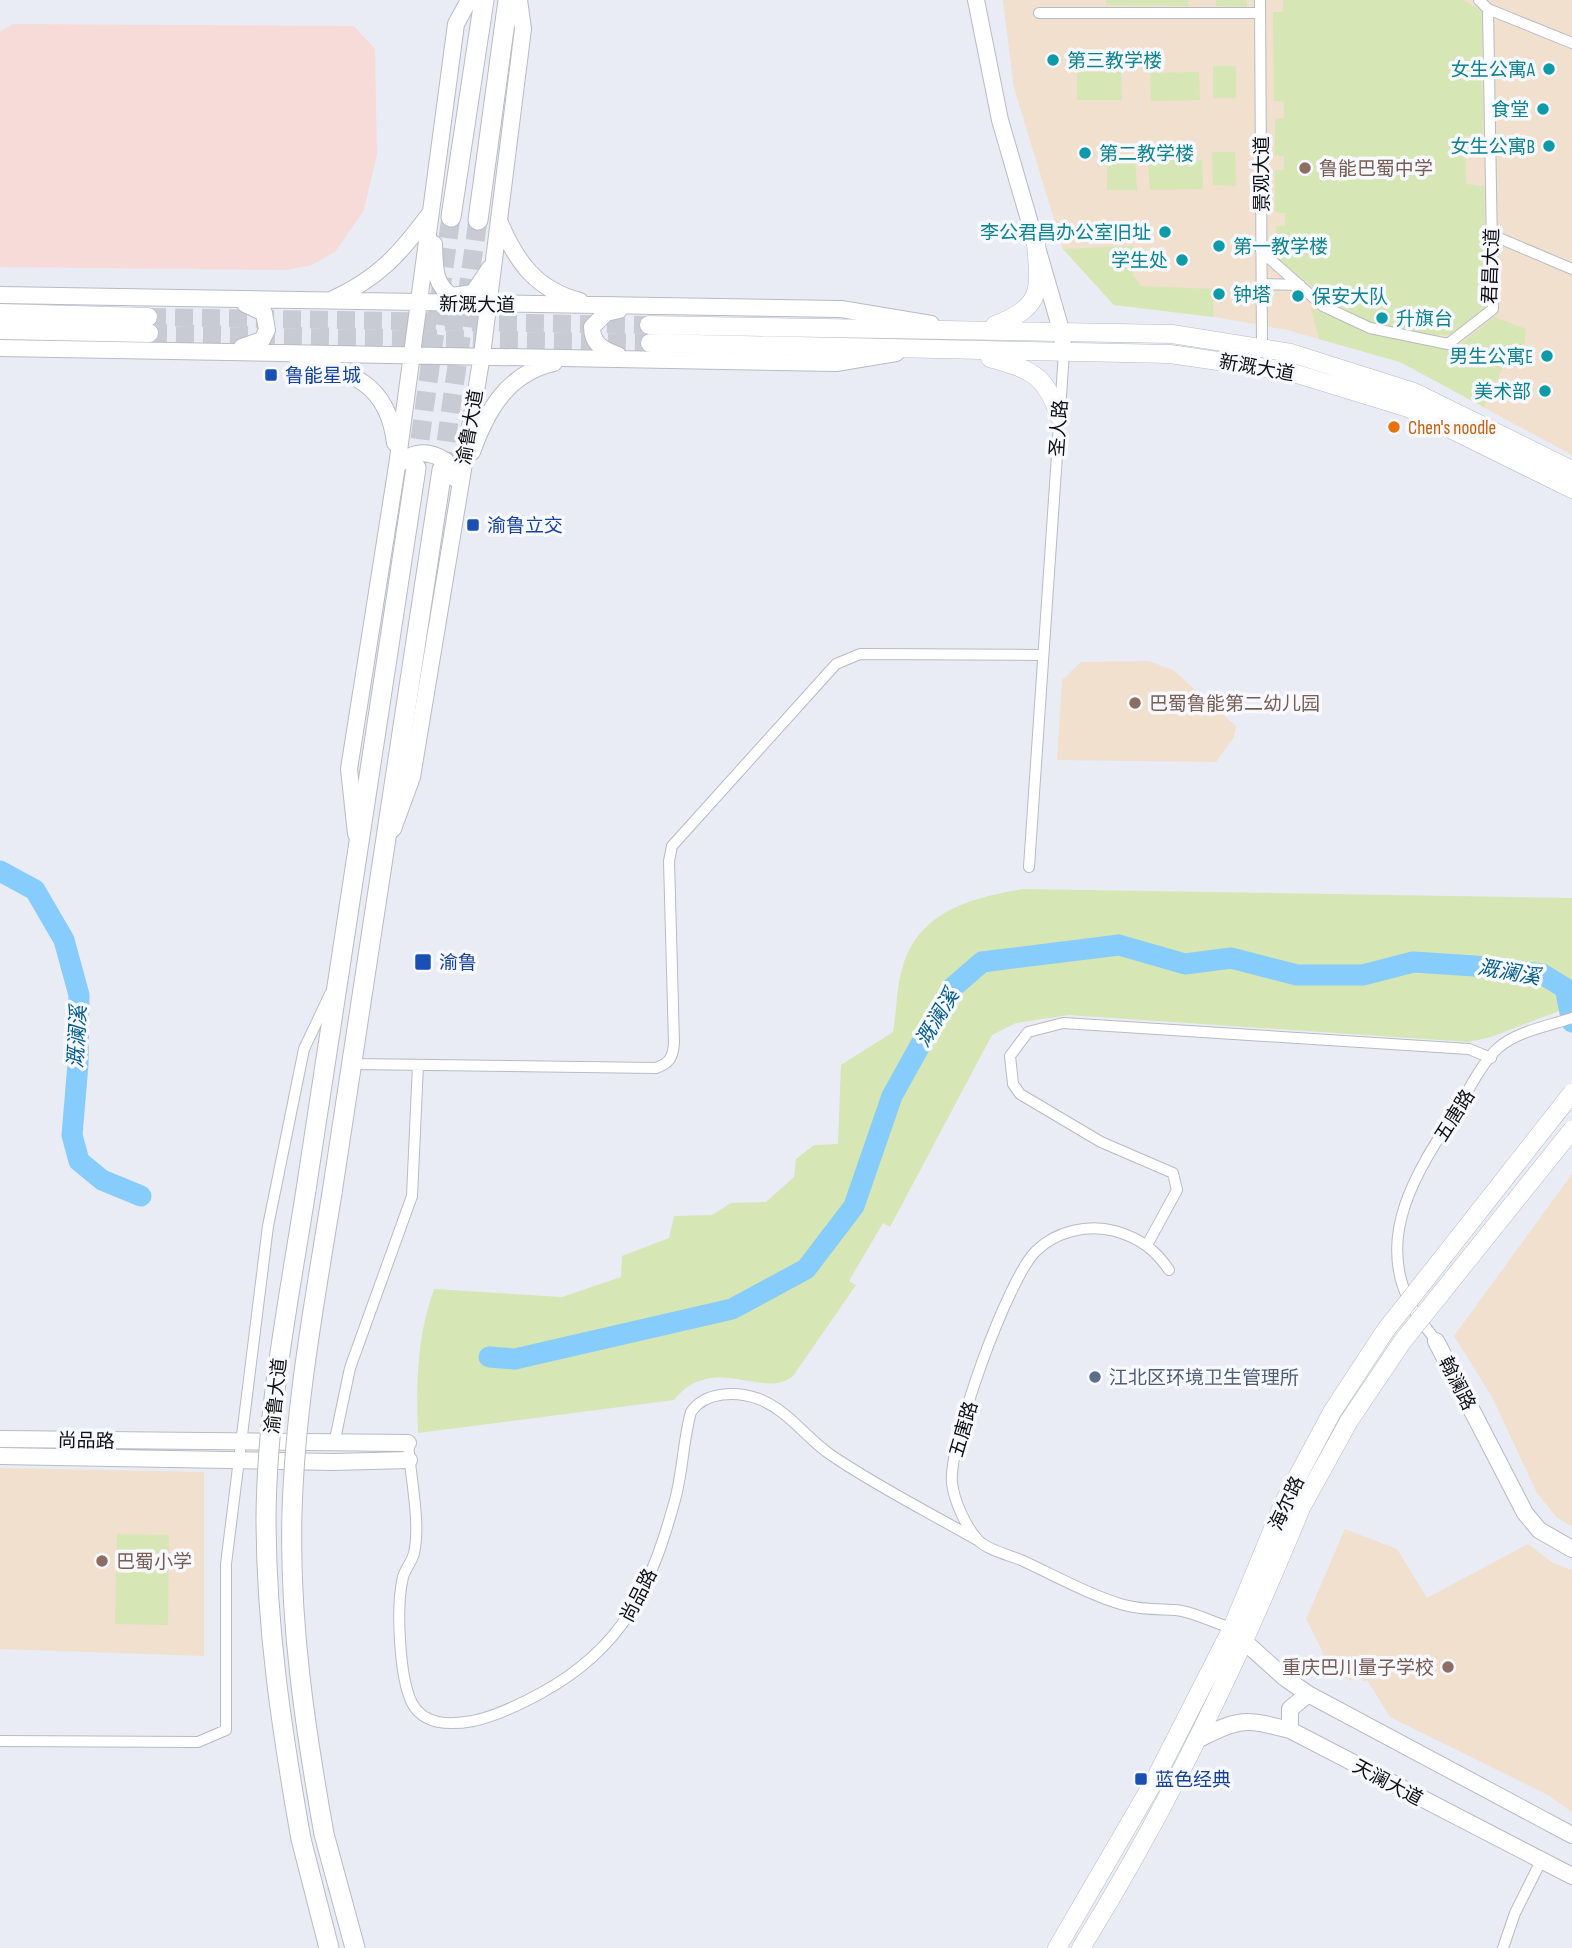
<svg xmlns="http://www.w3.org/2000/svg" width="1572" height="1948" font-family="'Sofia Sans Condensed','Noto Sans SC',sans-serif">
  <rect width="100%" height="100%" fill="#e9ecf5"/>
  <path fill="#f6dbd8" d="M13 24 354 26 375 49 377 154 364 210 335 252 312 265 287 270 0 267V32Z"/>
  <path fill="#f0e0cd" d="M1003 0H1572V455L1400 362 1287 330 1187 312 1114 305 1063 249 1014 88Z
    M1149 661 1173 670 1236 726 1234 737 1216 762 1057 760 1062 680 1081 662Z
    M1572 1174V1526L1557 1518 1537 1493 1492 1397 1454 1336Z
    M0 1468 204 1472V1656L0 1649Z
    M1345 1529 1397 1549 1427 1598 1528 1544 1553 1563 1572 1570V1812L1546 1794 1390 1717 1367 1680 1364 1682 1360 1676 1352 1681 1327 1671 1320 1662 1323 1653 1306 1619Z"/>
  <path fill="#d6e6b5" d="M1106 0H1188L1189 6 1106 5Z
    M1216 0H1247V7L1216 6Z
    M1283 0H1463L1482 11 1483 138 1465 136 1466 184 1484 186 1487 308 1449 335C1363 335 1340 306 1276 258V226H1285V213L1275 212V170H1284V156L1275 155V119L1284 118V102L1274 101 1273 12H1283Z
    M1213 66H1236V98H1213Z
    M1077 72H1121L1122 100H1077Z
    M1199 72 1200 100 1151 101 1150 73Z
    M1212 152H1235L1236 186 1213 185Z
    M1107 160H1135L1137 190H1107Z
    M1148 160H1202L1203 189 1150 190Z
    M1134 246 1133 276 1141 286 1214 289 1213 317 1114 305 1063 249Z
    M1311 308 1370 333 1452 351 1494 317 1526 329 1522 362 1508 356 1484 407 1400 362 1319 339Z
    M1024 889 1572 898V1006L1491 1037 1469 1042 1069 1015 1016 1023 992 1035 890 1227 883 1223 849 1281 856 1285 793 1376C764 1401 713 1351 674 1400L418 1433C416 1382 417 1337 434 1289L562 1297 621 1277 622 1256 669 1238 674 1216 712 1215 731 1203 766 1202 794 1177 796 1159 814 1145 838 1144 841 1065 893 1032C897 1011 896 987 903 966 919 911 973 897 1024 889Z
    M117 1534 169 1535 168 1625 115 1624Z"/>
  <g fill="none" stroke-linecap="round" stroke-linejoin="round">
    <path stroke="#86ccfd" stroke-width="21" d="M0 871 35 890 64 940 79 995 78 1064 72 1135 79 1161 102 1180 141 1196
      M489 1357 515 1359 732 1309 806 1269 854 1206 892 1096 952 988 982 962 1119 945 1185 964 1231 958 1297 975H1363L1413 962 1475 966 1542 974 1565 988 1572 1022"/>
    <path stroke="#c8cbd3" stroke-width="18" stroke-dasharray="18 9" stroke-linecap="butt" d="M148 317 649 325
      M149 333 650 343"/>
    <path stroke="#c8cbd3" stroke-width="19" stroke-dasharray="19 10" stroke-linecap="butt" d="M416 468 451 217
      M442 470 478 220"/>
    <g stroke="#b8bbc4" stroke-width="12">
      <path id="street" d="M1260 0 1262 348
        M1488 9 1572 43
        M1039 13H1260
        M1492 235 1572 269
        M1261 251 1323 306 1370 328 1448 344 1493 309 1488 9 1479 0
        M1262 284 1300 285
        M1029 867 1064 352
        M353 1064 656 1068C670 1063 673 1057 674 1043L669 861 672 846 836 664 860 654 1042 655
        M1147 1245 1177 1190 1173 1173 1101 1142 1020 1094 1013 1084 1010 1056 1028 1032 1063 1023 1469 1049 1491 1058
        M1169 1270C1155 1249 1139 1238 1115 1231 1088 1224 1056 1231 1036 1251 1008 1278 948 1444 952 1483 954 1501 966 1527 978 1540 987 1550 1009 1555 1021 1560 1054 1575 1089 1595 1124 1605 1142 1610 1158 1609 1176 1610 1194 1612 1214 1623 1232 1628
        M1436 1341C1427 1328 1415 1315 1409 1301 1376 1234 1418 1170 1454 1114 1467 1094 1480 1065 1498 1048 1517 1031 1549 1026 1572 1018
        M408 1443C410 1475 421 1523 414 1553 412 1562 405 1569 403 1577 396 1605 399 1677 412 1703 424 1726 451 1725 473 1721 496 1716 521 1704 541 1693 624 1648 651 1587 675 1500 683 1471 683 1440 691 1412 705 1391 737 1391 759 1399 789 1411 805 1437 831 1455 878 1487 930 1513 979 1541
        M334 1444 350 1368 412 1196 418 1065
        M0 1741 198 1742 226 1730V1564L268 1226 304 1049 330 994
        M1503 1948 1515 1913 1541 1861"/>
    </g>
    <g stroke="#b8bbc4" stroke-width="18">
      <path id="secondary" d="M976 0 1000 120 1061 330 1064 352
        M500 223C517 263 537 290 580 301
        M434 244C435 265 433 284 452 296L473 293 490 268
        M0 295 841 309 931 324
        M331 300C379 278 400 254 431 212
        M242 347 262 340 267 330 264 313 245 304
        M0 348 836 363 896 353
        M618 355C603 350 592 344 592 327L606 313 619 310
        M297 359C351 371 388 383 395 443
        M472 452C487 410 508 373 554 363
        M397 466C412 451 427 449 446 461L454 478
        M393 829 412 777 482 355 523 29 519 0
        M356 834 349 769 397 466 456 24 469 0
        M1436 1341 1525 1513 1539 1530 1572 1549
        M0 1439 408 1443
        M0 1456 334 1462 409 1460
        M1236 1634 1285 1678 1308 1694 1572 1835
        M1290 1730V1709L1308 1694
        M1199 1739C1241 1717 1246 1719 1290 1730L1572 1876"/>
    </g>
    <g stroke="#b8bbc4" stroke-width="19">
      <path id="primary" d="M0 313 148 317
        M649 325 1172 334 1291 353 1414 392 1572 470
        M995 325C1043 307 1040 290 1036 244
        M0 330 149 333
        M650 343 1170 354 1287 371 1408 408 1572 489
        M990 358C1029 369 1046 374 1059 416
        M1057 1948 1153 1783 1232 1628 1284 1502
        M1081 1948C1169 1806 1238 1662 1301 1508"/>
    </g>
    <g stroke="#b8bbc4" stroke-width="21">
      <path id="highway" d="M451 217 484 0
        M478 220 508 0
        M306 1190 416 468
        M332 1193 442 470
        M324 1834 355 1948
        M301 1839 329 1948"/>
    </g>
    <use href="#street" stroke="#fff" stroke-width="10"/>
    <use href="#secondary" stroke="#fff" stroke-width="16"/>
    <use href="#primary" stroke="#fff" stroke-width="18"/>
    <use href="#highway" stroke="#fff" stroke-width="19"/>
    <g stroke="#b8bbc4" stroke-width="19" stroke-linecap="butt">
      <path id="primary-bridge" d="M1284 1502 1332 1412 1385 1331 1572 1093
        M1301 1508 1349 1421 1402 1342 1572 1130"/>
    </g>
    <g stroke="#b8bbc4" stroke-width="21" stroke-linecap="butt">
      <path id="highway-bridge" d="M324 1834C305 1727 289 1622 292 1513 295 1405 315 1299 332 1193
        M301 1839C282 1732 266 1627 266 1517 267 1407 289 1298 306 1190"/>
    </g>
    <use href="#primary-bridge" stroke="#fff" stroke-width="18"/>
    <use href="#highway-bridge" stroke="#fff" stroke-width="19"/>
  </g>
  <g fill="#0f9aa8" stroke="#f8f9ff" stroke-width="2.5">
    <circle cx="1053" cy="60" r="7"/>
    <circle cx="1549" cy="69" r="7"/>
    <circle cx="1543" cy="109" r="7"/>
    <circle cx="1549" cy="146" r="7"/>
    <circle cx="1085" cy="153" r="7"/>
    <circle cx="1165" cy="232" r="7"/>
    <circle cx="1219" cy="246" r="7"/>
    <circle cx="1182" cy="260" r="7"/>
    <circle cx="1219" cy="294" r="7"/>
    <circle cx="1298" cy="296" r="7"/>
    <circle cx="1382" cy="318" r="7"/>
    <circle cx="1547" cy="356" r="7"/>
    <circle cx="1545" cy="391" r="7"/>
  </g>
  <g fill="#8d6e63" stroke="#f8f9ff" stroke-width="2.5">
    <circle cx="1305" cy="168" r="7"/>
    <circle cx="1135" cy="703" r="7"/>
    <circle cx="102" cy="1561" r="7"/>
    <circle cx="1448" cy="1667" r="7"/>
  </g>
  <g fill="#1a4fb4" stroke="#f8f9ff" stroke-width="2.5">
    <rect x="264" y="368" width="14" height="14" rx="3.5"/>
    <rect x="466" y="518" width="14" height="14" rx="3.5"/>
    <rect x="414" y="953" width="18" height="18" rx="3.5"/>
    <rect x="1134" y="1772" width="14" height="14" rx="3.5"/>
  </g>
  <circle fill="#e8710a" stroke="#f8f9ff" stroke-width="2.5" cx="1394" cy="427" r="7"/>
  <circle fill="#5c6f8a" stroke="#f8f9ff" stroke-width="2.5" cx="1095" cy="1377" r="7"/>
  <g text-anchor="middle" stroke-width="7" stroke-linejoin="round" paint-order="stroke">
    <g font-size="19" fill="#0d838f" stroke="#f8f9ff" text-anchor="end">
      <text x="1067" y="67" text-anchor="start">第三教学楼</text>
      <text x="1535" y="76">女生公寓A</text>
      <text x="1529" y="116">食堂</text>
      <text x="1535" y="153">女生公寓B</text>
      <text x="1099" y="160" text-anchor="start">第二教学楼</text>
      <text x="1151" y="239">李公君昌办公室旧址</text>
      <text x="1233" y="253" text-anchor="start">第一教学楼</text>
      <text x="1168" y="267">学生处</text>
      <text x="1233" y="301" text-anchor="start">钟塔</text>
      <text x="1312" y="303" text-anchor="start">保安大队</text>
      <text x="1396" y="325" text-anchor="start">升旗台</text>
      <text x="1533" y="363">男生公寓E</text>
      <text x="1531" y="398">美术部</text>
    </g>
    <g font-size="19" fill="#785e54" stroke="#f8f9ff" text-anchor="start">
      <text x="1319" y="175">鲁能巴蜀中学</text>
      <text x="1149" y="710">巴蜀鲁能第二幼儿园</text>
      <text x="116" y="1568">巴蜀小学</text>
      <text x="1434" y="1674" text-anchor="end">重庆巴川量子学校</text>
    </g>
    <g font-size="19" fill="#0f1013" stroke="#f8f9ff">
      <text transform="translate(1261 174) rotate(-90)" y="7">景观大道</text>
      <text transform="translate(1490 266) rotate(-88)" y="7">君昌大道</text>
      <text transform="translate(477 304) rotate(1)" y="7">新溉大道</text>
      <text transform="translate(1257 367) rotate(10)" y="7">新溉大道</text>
      <text transform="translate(469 427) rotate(-80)" y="7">渝鲁大道</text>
      <text transform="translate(1058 428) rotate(-86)" y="7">圣人路</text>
      <text transform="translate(1454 1115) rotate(-58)" y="7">五唐路</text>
      <text transform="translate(1458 1383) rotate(63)" y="7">翰澜路</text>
      <text transform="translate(275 1396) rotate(-84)" y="7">渝鲁大道</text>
      <text transform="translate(963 1429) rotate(-74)" y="7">五唐路</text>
      <text transform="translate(86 1440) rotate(1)" y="7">尚品路</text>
      <text transform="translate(1286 1503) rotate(-65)" y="7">海尔路</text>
      <text transform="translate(638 1595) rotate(-63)" y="7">尚品路</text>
      <text transform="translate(1388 1782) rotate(28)" y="7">天澜大道</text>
    </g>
    <g font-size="19" fill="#164399" stroke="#f8f9ff" text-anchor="start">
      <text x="285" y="382">鲁能星城</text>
      <text x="487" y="532">渝鲁立交</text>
      <text x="439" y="969">渝鲁</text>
      <text x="1155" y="1786">蓝色经典</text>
    </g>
    <g font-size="19" fill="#c56008" stroke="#f8f9ff" text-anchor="start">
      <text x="1408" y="434">Chen's noodle</text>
    </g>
    <g font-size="19" fill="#4e5e75" stroke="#f8f9ff" text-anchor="start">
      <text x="1109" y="1384">江北区环境卫生管理所</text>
    </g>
    <g font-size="21" font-style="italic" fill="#045d8a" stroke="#f8f9ff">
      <text transform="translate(1509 972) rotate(10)" y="7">溉澜溪</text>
      <text transform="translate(937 1018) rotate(-59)" y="7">溉澜溪</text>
      <text transform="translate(77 1037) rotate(-87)" y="7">溉澜溪</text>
    </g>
  </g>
</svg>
